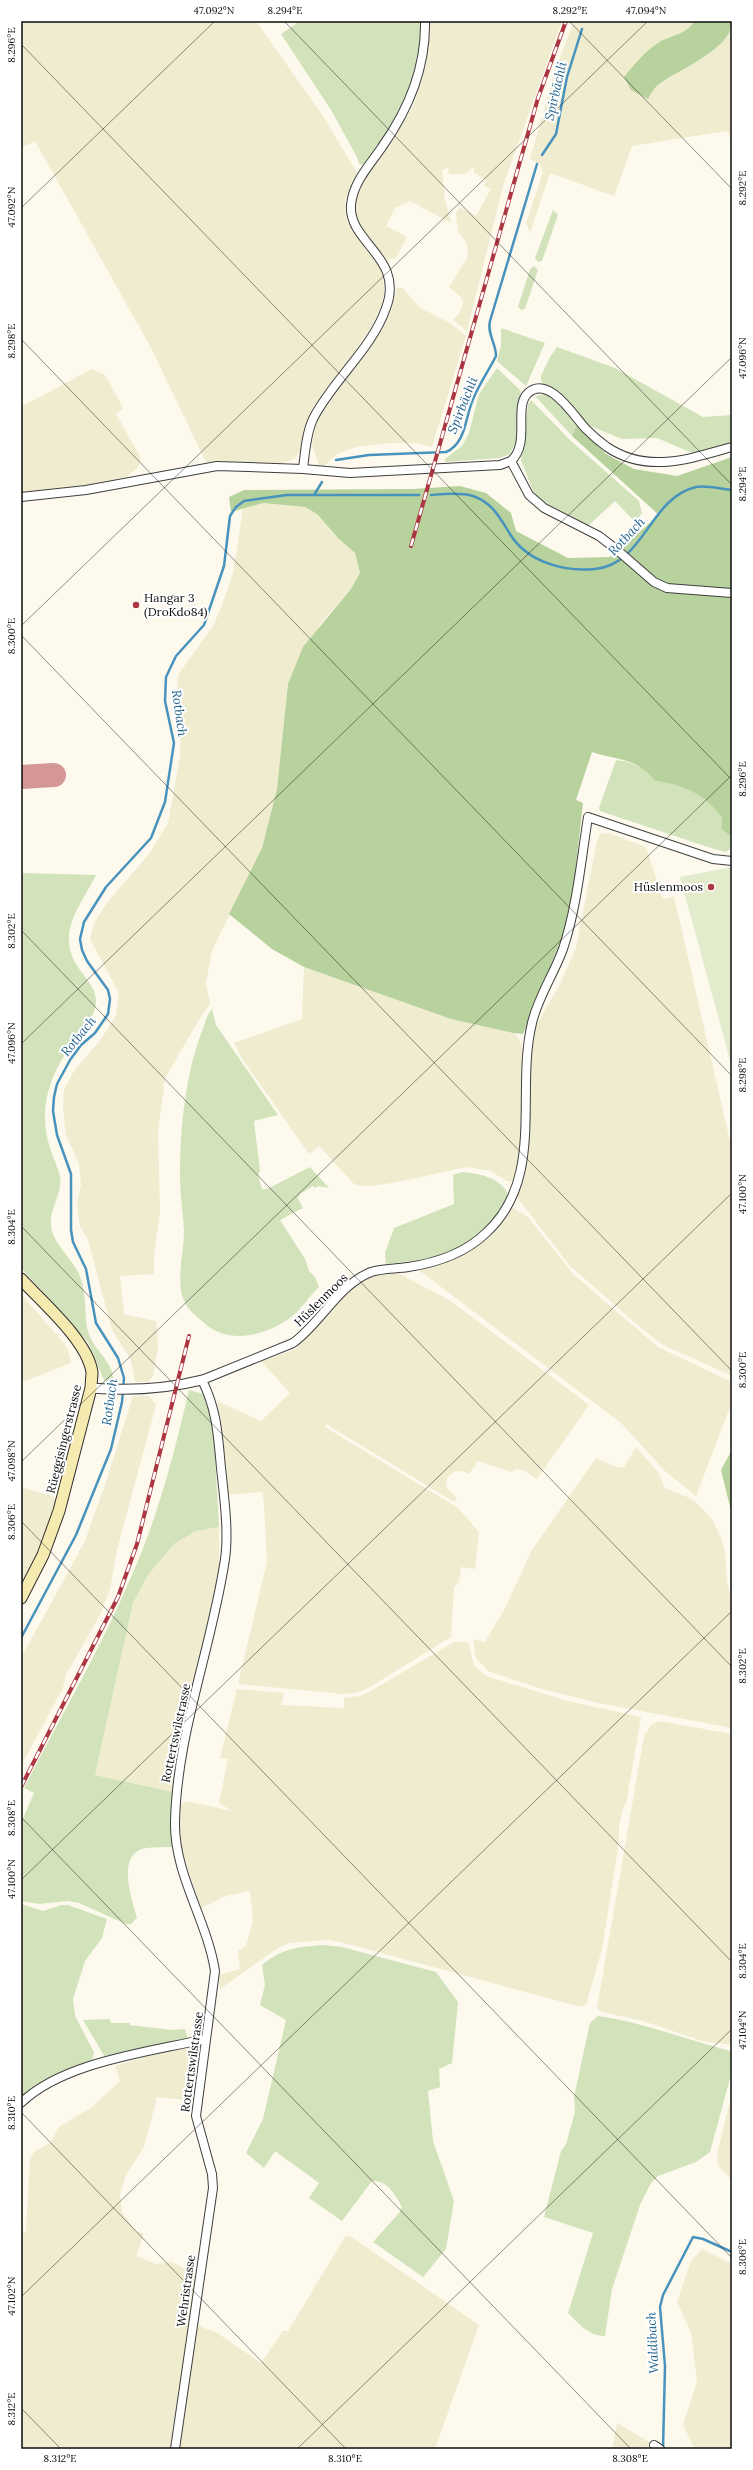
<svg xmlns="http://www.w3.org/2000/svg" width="753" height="2470" font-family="Lora,serif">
  <rect width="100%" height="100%" fill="#fdf9ed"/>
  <path fill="#f0ecd0" d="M21 21H256L323 116 357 173 345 200V212L348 223 379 266 383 278 384 293 382 304 372 326 305 425 300 451 294 459 282 463 206 462 151 348 35 141 21 148Z
    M429 21H562L504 183 467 331 453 320 460 312 463 303 461 297 449 287 467 258 468 250 467 244 458 231 456 214 459 207 476 216 491 189 484 186 487 180 474 173V167L464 174H449L448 168 442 170 445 199 451 223 410 201 395 208 386 226 407 237 396 258 387 260 363 229 356 216 355 205 359 187 404 122 413 106 426 64Z
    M574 21H694L690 29 658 43 655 87 715 49 732 27V179L731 147 729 133 727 131 632 146 614 196 550 173 530 233 526 223 543 172 540 164 530 159 557 65Z
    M397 288H403L419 307 450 323 466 336 432 447 416 443H391L356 447 337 454 323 467 319 466 312 445 316 422 385 323 391 310Z
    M92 369 105 375 123 408 116 414 141 458 138 467 126 477 73 488 21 493V407Z
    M263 503 305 507 317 514 339 539 355 553 360 573 351 589 321 623 288 684 277 789 262 848 212 951 206 983 210 1004 200 1018 165 1078 158 1132 160 1212 154 1255V1274L120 1276 124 1314 156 1321 157 1329 158 1348 153 1375 149 1382H135L131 1360 112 1330 88 1240 80 1226 77 1204 81 1185 79 1163 66 1136 63 1107 64 1089 74 1071 102 1038 116 1015 119 993 90 939 94 923 107 903 149 854 168 823 180 756 181 725 176 704 178 675 213 626 222 605 233 573 243 509Z
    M608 833 646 847 662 897 665 899 674 896 732 1150V1376L663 1345 642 1329 569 1265 517 1197 524 1179 528 1150 529 1082 535 1027 558 988 576 948 597 841 600 834Z
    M304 967 451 1019 513 1033 518 1037 522 1047 523 1084 521 1150 516 1180 509 1182 490 1171 466 1167 398 1182 371 1186 355 1185 319 1146 309 1154 241 1057 234 1043 302 1019Z
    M512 1207 528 1217 574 1275 658 1347 732 1382 730 1407 696 1496 665 1471 621 1423 420 1271 421 1268 471 1248 485 1240Z
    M398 1273 449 1300 589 1405 537 1479 523 1470 517 1469 511 1472 478 1461 469 1474 461 1471H455L447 1478 446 1487 457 1498 454 1502 326 1424 325 1427 458 1508 479 1532 475 1569 461 1567 459 1582 454 1587 451 1637 370 1687 356 1693 343 1694 238 1684 267 1562 264 1504 262 1492 226 1495 221 1420 217 1401 261 1421 290 1393 261 1361 294 1350 345 1295 358 1285 373 1275Z
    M21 1294 63 1342 68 1350 71 1363 25 1381 21 1380Z
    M133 1396H149L156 1405 117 1550 110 1589 101 1613 66 1675 63 1688 21 1766V1658L84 1543 104 1488Z
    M636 1447 658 1472 665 1488 692 1499 702 1508 713 1521 720 1535 725 1552 727 1581 732 1606V1728L598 1703 542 1689 488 1671 476 1658 473 1639 485 1642 504 1610 532 1550 596 1458 616 1467H624Z
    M21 1487 52 1496 57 1502 42 1543 21 1586Z
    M219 1527V1570L173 1792 95 1775 133 1603 148 1575 174 1544 196 1531Z
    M454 1642H468L474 1665 486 1676 568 1701 641 1717 626 1804 623 1807 619 1826V1842L602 1949 586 2005 581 2007 344 1943 328 1940 289 1943 278 1948 220 1989 219 1975 240 1969 238 1951 246 1946 253 1920 250 1891 225 1896 201 1908 180 1845 178 1819 179 1806 186 1801 232 1811 219 1803 228 1759 220 1758 237 1689 284 1693 281 1705 344 1708V1698L360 1696 369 1692Z
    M659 1721 732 1734V2045L702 2041 643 2021 602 2012 597 2008 644 1736 651 1725Z
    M186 2045 196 2046 200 2053 194 2101 157 2097 144 2147 126 2175 120 2195 122 2212 136 2231 144 2234 136 2256 156 2264 172 2262 195 2274 198 2279 172 2449H21V2230L26 2232 30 2158 34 2152 50 2143 59 2127 92 2107 120 2081 115 2066Z
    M732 2093V2180L720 2168 717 2162 718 2150Z
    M350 2236 479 2325 435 2449H177L196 2323 206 2329 214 2331 261 2363 283 2331H288L345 2237Z
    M702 2249 732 2264V2449H695L683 2425 697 2382 691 2332 677 2302 691 2261Z
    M617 2423 654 2445V2449H612Z"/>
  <path fill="#d2e3bb" d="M300 21H421C421 74 400 126 364 165L359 164 357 157 331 110 281 34Z
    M553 210 558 215 542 261 538 262 535 258Z
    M534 266 538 270 525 309 521 310 518 307 530 269Z
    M501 328 545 343 526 386 497 361 501 346Z
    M557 347 615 368 703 417 732 415V443L692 453 657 438 622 439 588 425 559 391 543 384 541 380V376L550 357Z
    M497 368 521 391 516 442 510 454 500 458 445 462V459L462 446 469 433 479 394Z
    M545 394 560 404 577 424 572 436 535 396Z
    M531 400 571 441 639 501 642 513 635 522 615 501 588 526 542 501 533 491 521 460 528 404Z
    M616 760C634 762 643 767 655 781 684 785 705 794 722 818L721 829 732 837 731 848 726 852 711 848 600 811 599 808Z
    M21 873 96 875C87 894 70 915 69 937 67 974 107 981 93 1014 66 1052 37 1086 47 1137 50 1151 57 1164 60 1177 63 1192 49 1210 51 1225 52 1243 72 1258 79 1274 88 1294 83 1318 89 1334 95 1352 116 1363 113 1384L106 1382 103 1378 88 1342 21 1268Z
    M212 1009 216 1025 278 1115 254 1121 260 1171 258 1175 262 1189H267L310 1167 329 1188 318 1186 315 1188 313 1186 300 1194 298 1198 303 1208 280 1220 305 1259 309 1271 315 1277 319 1287C309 1296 301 1310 290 1318 264 1336 229 1345 204 1323 195 1315 185 1308 182 1295 177 1274 184 1252 184 1231 183 1213 180 1195 180 1177 180 1129 185 1076 202 1031 205 1024 207 1014 212 1009Z
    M462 1172C477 1173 504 1178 508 1196 503 1202 500 1211 495 1217 466 1254 430 1260 386 1264L385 1253 394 1228 454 1204 453 1175Z
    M189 1390 203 1394 213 1417 219 1527 196 1531 174 1544 148 1575 133 1603 95 1775 173 1792 174 1847C165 1847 155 1847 146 1848 115 1854 132 1899 137 1918L131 1924H126L79 1903 68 1901 39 1904 21 1901V1823L34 1793 24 1788C60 1718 100 1650 131 1577 158 1517 174 1454 189 1390Z
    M21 1904 43 1911 61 1905H68L107 1919 102 1938 85 1961 73 1999 75 2016 94 2052 92 2062 38 2085 21 2098Z
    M323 1945 342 1947 436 1972 458 2002 452 2063 439 2069 440 2087 428 2091 433 2141 454 2201 446 2249 423 2277 373 2242 399 2213 402 2207C395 2195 388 2180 372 2181L342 2221 309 2198 319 2183 275 2151 264 2168 246 2153 263 2119 286 2020 260 2005 265 1985 262 1965C283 1948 297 1947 323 1945Z
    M598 2016C642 2022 684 2039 727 2050L732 2053V2071L710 2152 696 2162 658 2176 651 2183 640 2205 612 2289 605 2336C589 2336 579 2324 568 2313L593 2233 544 2217 561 2151 566 2144 575 2112 574 2097 590 2023Z
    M110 2019 111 2023H130V2025L172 2030 185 2029 188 2039 106 2059 83 2020Z"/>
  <path fill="#b7d29c" d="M694 21H732C732 50 676 70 657 86 653 89 650 95 648 99L631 90 624 77C634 65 644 52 658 43 670 35 687 35 694 21Z
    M577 424 606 454 634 469 677 476 732 457V837L721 829 722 818C705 794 684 785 655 781 635 757 620 761 592 752L576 800 583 803 573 891 563 935 523 1034 513 1033 451 1019 304 967 272 949 229 914 262 848 277 789 288 684 303 647 351 589 360 573 355 553 339 539 317 514 305 507 263 503 231 512 229 497 244 490 413 489 460 486 486 493 511 513 516 531 568 558 610 557 659 515 572 436Z
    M732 1450V1515L721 1470Z"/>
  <path fill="#e2ebcc" d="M732 867V1067L680 877Z"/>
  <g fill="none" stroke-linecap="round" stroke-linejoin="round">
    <path stroke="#4893bd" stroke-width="2.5" d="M542 155 556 134 567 77 582 29
      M336 460 369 455 446 452C467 443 465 415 474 397 480 383 489 370 496 356 496 343 487 334 490 321L537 164
      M314 495 322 482
      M431 495C444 494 460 492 473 496 493 503 500 518 510 534 527 562 564 572 595 569 645 564 649 498 696 487 706 485 721 489 732 490
      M21 1638 76 1535 111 1449 122 1402 124 1378 118 1358 96 1323 86 1269 73 1242 71 1230V1174L57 1135 53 1111 54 1097 57 1084 70 1060 81 1045 95 1033 108 1014 110 999 108 990 87 961 82 950 80 939 84 922 106 887 151 838 165 802 174 743 165 701 166 677 176 656 204 625 224 566 230 516 236 507 244 501 287 495H419
      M663 2449 665 2366 660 2307 663 2295 693 2237 703 2239 732 2252"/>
    <path stroke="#d49796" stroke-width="24" d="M21 777 54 775"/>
    <g stroke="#3f3f3f" stroke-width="10">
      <path id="minor" d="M511 461C531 443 513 407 528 393 549 374 575 418 586 429 593 436 600 442 607 447 647 474 689 459 732 447
        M303 469 350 473 500 465 511 461 529 495 544 508 599 536 616 549 654 582 667 588 732 593
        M21 497 86 490 217 466 303 469C305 453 306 434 313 419 332 381 372 349 386 308 405 257 348 243 351 205 353 182 370 165 382 147 409 109 426 68 425 21
        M21 2103C63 2062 149 2052 205 2039
        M654 2445 660 2449
        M175 2449 213 2188 212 2174 196 2116 215 1971C207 1920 174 1874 175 1822 177 1732 212 1647 225 1559 229 1532 224 1496 221 1468 218 1435 217 1410 202 1380L293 1343C321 1323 338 1285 371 1272 383 1268 396 1269 408 1267 436 1263 465 1253 486 1233 546 1178 515 1092 532 1023 538 997 554 974 563 949 577 907 581 861 588 817L713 859 732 861"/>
    </g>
    <g stroke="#3f3f3f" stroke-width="11">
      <path id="tertiary" d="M91 1388C128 1391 166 1389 202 1380"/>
    </g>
    <g stroke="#2e2e2e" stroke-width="13">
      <path id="secondary" d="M21 1279C42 1302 87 1340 92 1372 92 1377 91 1383 91 1388L59 1511 43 1555 21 1598"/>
    </g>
    <use href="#minor" stroke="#fff" stroke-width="8"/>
    <use href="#tertiary" stroke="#fff" stroke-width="9"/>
    <use href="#secondary" stroke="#f5eab0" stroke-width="11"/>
    <g stroke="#ab3540" stroke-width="4">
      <path id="rail" d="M411 546 538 98 566 21
        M21 1787 118 1597 137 1544 189 1336"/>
    </g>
    <use href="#rail" stroke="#fff" stroke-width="2.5" stroke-dasharray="8" stroke-linecap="butt"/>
  </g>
  <path fill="none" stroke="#0c0c0c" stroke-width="1" stroke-opacity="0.45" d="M284 21 732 485M569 21 732 189M21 44 732 780M21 208 215 21M21 339 732 1076M21 626 648 21M21 635 732 1371M21 930 732 1667M21 1044 732 357M21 1226 732 1962M21 1462 732 775M21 1521 732 2258M21 1817 631 2449M21 1880 732 1193M21 2112 346 2449M21 2297 732 1611M21 2408 61 2449M297 2449 732 2029M729 2449 732 2447"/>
  <g fill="#ab3540" stroke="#fff" stroke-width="1.5">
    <circle cx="136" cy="605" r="4"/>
    <circle cx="711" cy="887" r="4"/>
  </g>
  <g text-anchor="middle" stroke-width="4" stroke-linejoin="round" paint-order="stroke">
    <g font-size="12" fill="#0c0c0c" stroke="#fff" text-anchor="start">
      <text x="144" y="602">Hangar 3<tspan x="144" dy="14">(DroKdo84)</tspan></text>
      <text x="703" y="891" text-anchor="end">Hüslenmoos</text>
    </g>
    <g font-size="12" fill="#0c0c0c" stroke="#fff">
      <text transform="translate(321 1300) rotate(-45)" y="4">Hüslenmoos</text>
      <text transform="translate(64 1439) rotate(-76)" y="4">Rüeggisingerstrasse</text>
      <text transform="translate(176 1733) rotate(-78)" y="4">Rottertswilstrasse</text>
      <text transform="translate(192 2062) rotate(-82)" y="4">Rottertswilstrasse</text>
      <text transform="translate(186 2291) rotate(-82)" y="4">Wehristrasse</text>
    </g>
    <g font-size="13" font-style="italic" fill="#25658e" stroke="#fff">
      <text transform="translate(555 91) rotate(-77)" y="5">Spirbächli</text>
      <text transform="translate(462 405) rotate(-68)" y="5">Spirbächli</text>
      <text transform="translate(626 536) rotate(-47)" y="5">Rotbach</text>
      <text transform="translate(180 713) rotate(82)" y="5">Rotbach</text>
      <text transform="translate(78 1036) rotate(-51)" y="5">Rotbach</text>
      <text transform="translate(109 1402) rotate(-82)" y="5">Rotbach</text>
      <text transform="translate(652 2343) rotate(-93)" y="5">Waldibach</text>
    </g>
  </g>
  <rect width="753" height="2470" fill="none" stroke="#ffffff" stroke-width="44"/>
  <rect x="22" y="22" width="709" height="2426" fill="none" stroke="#0c0c0c" stroke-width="1.5"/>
  <g font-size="10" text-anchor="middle" fill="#0c0c0c">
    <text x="214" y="14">47.092°N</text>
    <text x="285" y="14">8.294°E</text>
    <text x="570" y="14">8.292°E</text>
    <text x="646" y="14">47.094°N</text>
    <text transform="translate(11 45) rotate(-90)" y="4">8.296°E</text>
    <text transform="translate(742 188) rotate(-90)" y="4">8.292°E</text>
    <text transform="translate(11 207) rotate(-90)" y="4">47.092°N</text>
    <text transform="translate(11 341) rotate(-90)" y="4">8.298°E</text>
    <text transform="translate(742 358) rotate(-90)" y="4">47.096°N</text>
    <text transform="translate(742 484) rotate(-90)" y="4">8.294°E</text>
    <text transform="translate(11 636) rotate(-90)" y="4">8.300°E</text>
    <text transform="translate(742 779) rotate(-90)" y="4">8.296°E</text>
    <text transform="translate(11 931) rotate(-90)" y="4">8.302°E</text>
    <text transform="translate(11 1043) rotate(-90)" y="4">47.096°N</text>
    <text transform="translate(742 1075) rotate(-90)" y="4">8.298°E</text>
    <text transform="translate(742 1194) rotate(-90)" y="4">47.100°N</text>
    <text transform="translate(11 1227) rotate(-90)" y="4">8.304°E</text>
    <text transform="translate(742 1370) rotate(-90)" y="4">8.300°E</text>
    <text transform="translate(11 1461) rotate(-90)" y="4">47.098°N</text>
    <text transform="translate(11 1522) rotate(-90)" y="4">8.306°E</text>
    <text transform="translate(742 1666) rotate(-90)" y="4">8.302°E</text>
    <text transform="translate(11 1818) rotate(-90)" y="4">8.308°E</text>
    <text transform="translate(11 1879) rotate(-90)" y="4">47.100°N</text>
    <text transform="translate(742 1961) rotate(-90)" y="4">8.304°E</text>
    <text transform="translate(742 2030) rotate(-90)" y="4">47.104°N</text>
    <text transform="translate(11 2113) rotate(-90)" y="4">8.310°E</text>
    <text transform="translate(742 2257) rotate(-90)" y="4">8.306°E</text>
    <text transform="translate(11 2296) rotate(-90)" y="4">47.102°N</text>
    <text transform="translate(11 2409) rotate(-90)" y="4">8.312°E</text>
    <text x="60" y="2462">8.312°E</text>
    <text x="345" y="2462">8.310°E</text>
    <text x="630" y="2462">8.308°E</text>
  </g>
</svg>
